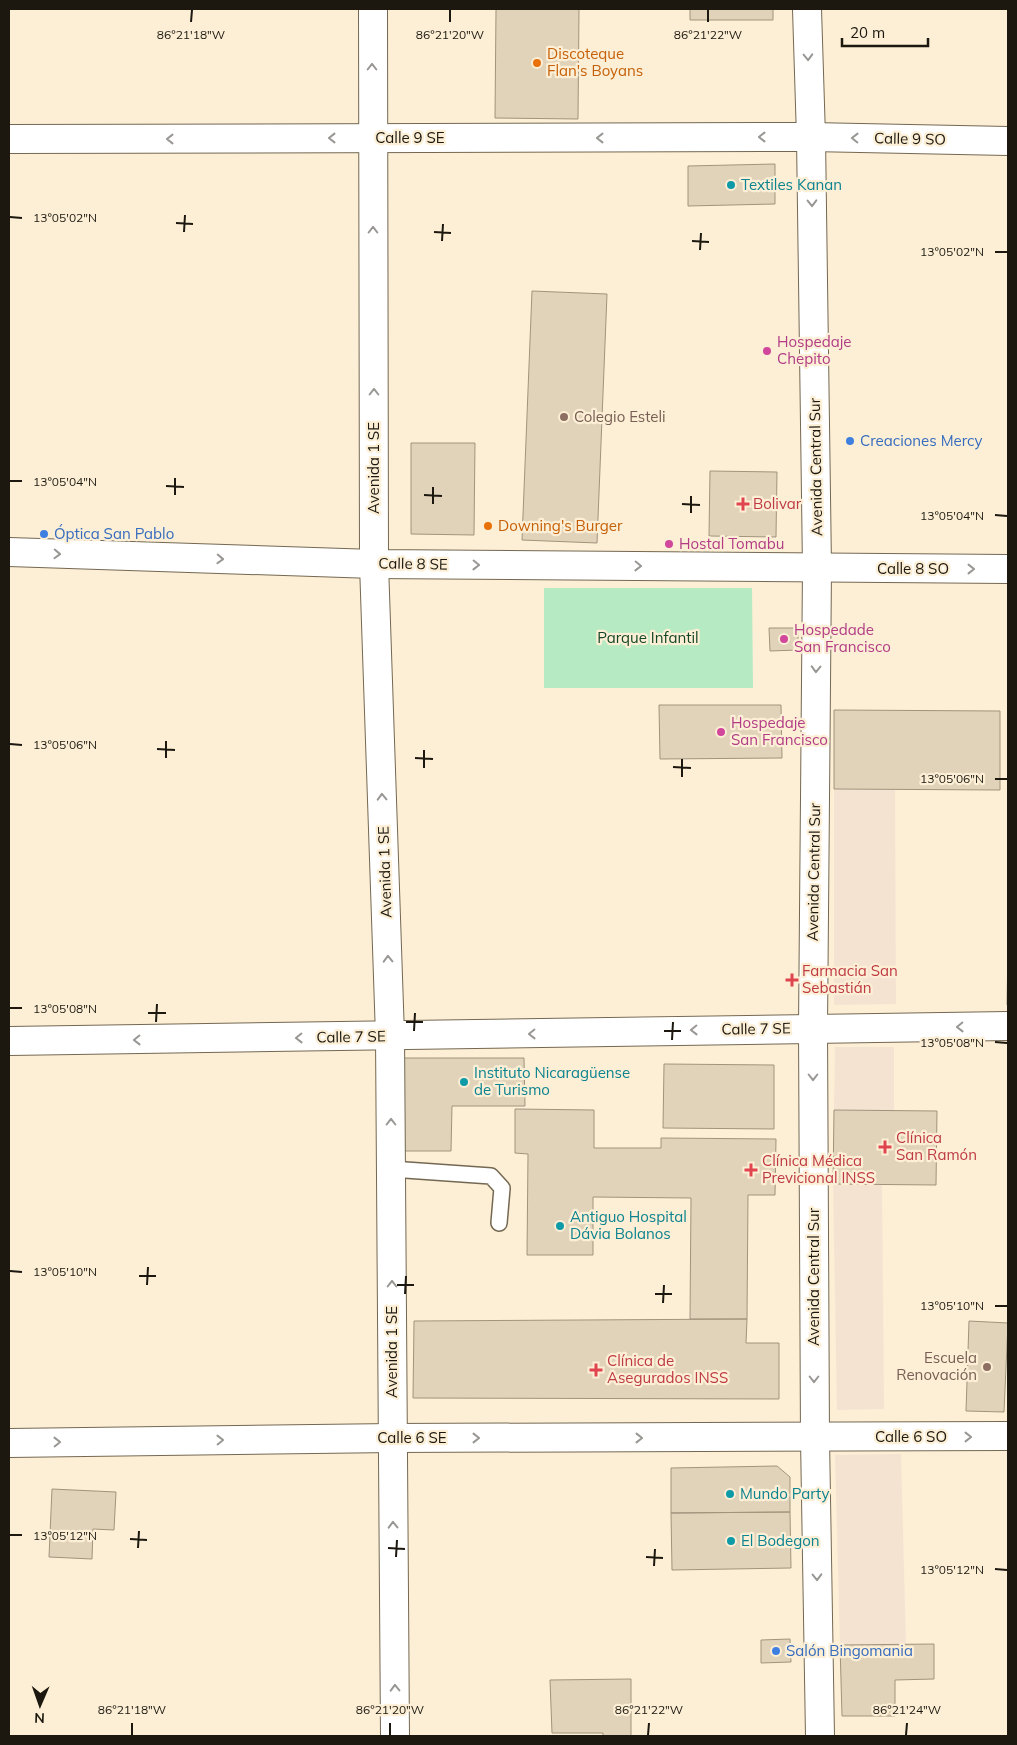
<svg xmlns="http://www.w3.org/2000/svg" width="1017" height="1745" font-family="Mulish,sans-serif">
  <rect width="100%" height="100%" fill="#fcefd6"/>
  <path fill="#f5e3d2" d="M834 789H895L896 1004 834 1005Z
    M835 1047H894V1111L834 1110Z
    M833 1184H882L884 1409 837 1410Z
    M901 1454 906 1644 840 1645 835 1455Z"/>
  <path fill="#b6eac3" d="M544 588H752L753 688H544Z"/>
  <path fill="#e0d3ba" stroke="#a1947d" d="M496 9H579L578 119 495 118Z
    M690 9H773V20H690Z
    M775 164V204L688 206V166Z
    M532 291 607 294 597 543 522 540Z
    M411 443H475L474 535 411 534Z
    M710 471 777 472 776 537 709 536Z
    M769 628H798V650L770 651Z
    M659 705H781L782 758 660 759Z
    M834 710 1000 711V790L834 789Z
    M1008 946V1005H1007Z
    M403 1058H524L525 1106H452L451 1151H403Z
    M664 1064 774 1065V1129L663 1128Z
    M515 1109 594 1110V1148H661V1138L776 1139 775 1195H748L747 1319H690L691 1198 593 1197V1255H527L528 1154 515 1153Z
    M834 1110 937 1111 936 1185 833 1184Z
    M747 1319 746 1343H779V1399L413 1398 414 1321Z
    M969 1321 1008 1323 1004 1412 966 1411Z
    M777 1466 790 1477V1512L671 1513V1468Z
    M52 1489 116 1492 114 1530 93 1529 92 1559 49 1557Z
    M790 1512 791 1568 672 1570 671 1513Z
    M790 1639 791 1662 761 1663V1640Z
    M934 1644V1679L895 1680V1716H842L840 1645Z
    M631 1679V1736H603V1733H552L550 1680Z"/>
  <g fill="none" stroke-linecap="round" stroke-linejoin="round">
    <g stroke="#746852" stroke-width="18">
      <path id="service" d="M391 1169 491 1176 502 1188 499 1223"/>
    </g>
    <g stroke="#746852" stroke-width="30">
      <path id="minor" d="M9 139 811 137 1008 141
        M9 552 374 564 1008 569
        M9 1041 1008 1026
        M9 1443 393 1438 1008 1436"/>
    </g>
    <g stroke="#746852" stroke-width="30">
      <path id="tertiary" d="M373 9 374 564 390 1036 395 1736
        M807 9 811 137 817 568 813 1028 815 1438 820 1736"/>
    </g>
    <use href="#service" stroke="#fff" stroke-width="15"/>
    <use href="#minor" stroke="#fff" stroke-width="28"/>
    <use href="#tertiary" stroke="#fff" stroke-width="28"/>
  </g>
  <defs><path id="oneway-chevron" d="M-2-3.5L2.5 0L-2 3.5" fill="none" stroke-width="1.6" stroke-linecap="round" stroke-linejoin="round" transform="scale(1.25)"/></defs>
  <g stroke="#999793">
    <use href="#oneway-chevron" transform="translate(808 57) rotate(88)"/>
    <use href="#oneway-chevron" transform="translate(372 67) rotate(-90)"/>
    <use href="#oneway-chevron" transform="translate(762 137) rotate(180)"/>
    <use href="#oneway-chevron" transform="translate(332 138) rotate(180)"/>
    <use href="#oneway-chevron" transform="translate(600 138) rotate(180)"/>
    <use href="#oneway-chevron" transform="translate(855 138) rotate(-179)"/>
    <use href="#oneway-chevron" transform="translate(170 139) rotate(180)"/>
    <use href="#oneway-chevron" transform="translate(812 203) rotate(89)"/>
    <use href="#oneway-chevron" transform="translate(373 230) rotate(-90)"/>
    <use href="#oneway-chevron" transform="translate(374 392) rotate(-90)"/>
    <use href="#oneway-chevron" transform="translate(57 554) rotate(2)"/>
    <use href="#oneway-chevron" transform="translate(220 559) rotate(2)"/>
    <use href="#oneway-chevron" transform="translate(476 565) rotate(1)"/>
    <use href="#oneway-chevron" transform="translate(638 566) rotate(1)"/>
    <use href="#oneway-chevron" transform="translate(971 569)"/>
    <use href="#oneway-chevron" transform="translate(816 669) rotate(91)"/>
    <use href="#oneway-chevron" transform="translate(382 797) rotate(-92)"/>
    <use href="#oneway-chevron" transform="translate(388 959) rotate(-92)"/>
    <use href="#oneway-chevron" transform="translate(960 1027) rotate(179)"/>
    <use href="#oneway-chevron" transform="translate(694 1030) rotate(179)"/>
    <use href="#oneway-chevron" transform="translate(532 1034) rotate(179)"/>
    <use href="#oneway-chevron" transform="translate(299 1038) rotate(179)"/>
    <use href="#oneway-chevron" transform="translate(137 1040) rotate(179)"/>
    <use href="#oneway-chevron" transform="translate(813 1077) rotate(90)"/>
    <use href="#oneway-chevron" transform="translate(391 1122) rotate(-90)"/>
    <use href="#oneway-chevron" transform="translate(392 1284) rotate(-90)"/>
    <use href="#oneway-chevron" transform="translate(814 1379) rotate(90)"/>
    <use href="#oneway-chevron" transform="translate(968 1437)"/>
    <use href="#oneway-chevron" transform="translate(476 1438)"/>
    <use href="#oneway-chevron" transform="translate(639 1438)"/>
    <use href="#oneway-chevron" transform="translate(220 1440) rotate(-1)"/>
    <use href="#oneway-chevron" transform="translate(57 1442) rotate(-1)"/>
    <use href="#oneway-chevron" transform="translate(393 1525) rotate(-91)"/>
    <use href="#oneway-chevron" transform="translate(817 1577) rotate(89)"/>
    <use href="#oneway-chevron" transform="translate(395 1688) rotate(-91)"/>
  </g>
  <path fill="none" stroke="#1c180f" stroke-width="2" d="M191 22 192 10M450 22V10M708 22V10M10 217 22 218M176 223 193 224M184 232 185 215M434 232 451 233M442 241 443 224M692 241 709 242M700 250 701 233M995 252H1007M10 481H22M166 486 184 487M175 495V478M424 495 442 496M433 504V487M682 504 700 505M691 513V496M995 515 1007 516M10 744 22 745M157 749 175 750M166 758V741M415 758 433 759M673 767 691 768M424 768V750M682 777V759M995 779H1007M10 1008H22M148 1013H166M156 1022 157 1004M406 1022H423M414 1031 415 1013M664 1031H681M672 1040 673 1022M995 1042 1007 1043M10 1271 22 1272M139 1276H156M147 1285 148 1267M397 1285H414M405 1294 406 1276M655 1294H672M663 1303 664 1285M995 1306H1007M10 1535H22M130 1539 147 1540M138 1548 139 1531M388 1548 405 1549M396 1557 397 1540M646 1557 663 1558M654 1566 655 1549M995 1569 1007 1570M132 1735V1723M390 1735V1723M648 1735 649 1723M906 1735 907 1723"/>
  <g fill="#e8710a" stroke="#fcefd6" stroke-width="2">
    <circle cx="537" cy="63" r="5"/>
    <circle cx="488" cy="526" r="5"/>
  </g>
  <g fill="#0f9aa8" stroke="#fcefd6" stroke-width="2">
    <circle cx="731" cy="185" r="5"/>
    <circle cx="464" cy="1082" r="5"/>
    <circle cx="560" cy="1226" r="5"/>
    <circle cx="730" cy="1494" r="5"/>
    <circle cx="731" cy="1541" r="5"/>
  </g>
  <g fill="#d1479c" stroke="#fcefd6" stroke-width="2">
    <circle cx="767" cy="351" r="5"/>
    <circle cx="669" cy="544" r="5"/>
    <circle cx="784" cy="639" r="5"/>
    <circle cx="721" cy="732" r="5"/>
  </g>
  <g fill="#8d6e63" stroke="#fcefd6" stroke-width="2">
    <circle cx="564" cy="417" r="5"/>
    <circle cx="987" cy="1367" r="5"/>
  </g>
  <g fill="#3f7fe0" stroke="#fcefd6" stroke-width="2">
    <circle cx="850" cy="441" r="5"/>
    <circle cx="44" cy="534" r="5"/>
    <circle cx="776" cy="1651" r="5"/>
  </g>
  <g fill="#e0444e" stroke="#fcefd6" stroke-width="2">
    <path d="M740.5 496.5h5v5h5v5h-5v5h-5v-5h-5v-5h5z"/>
    <path d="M789.5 972.5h5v5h5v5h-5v5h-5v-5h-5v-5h5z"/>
    <path d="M882.5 1139.5h5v5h5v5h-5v5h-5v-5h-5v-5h5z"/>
    <path d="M748.5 1162.5h5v5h5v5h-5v5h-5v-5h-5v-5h5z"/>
    <path d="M593.5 1362.5h5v5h5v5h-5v5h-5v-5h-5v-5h5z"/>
  </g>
  <g text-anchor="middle" stroke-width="4.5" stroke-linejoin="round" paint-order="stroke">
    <g font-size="15" fill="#c56008" stroke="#fcefd6" text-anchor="start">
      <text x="547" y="59">Discoteque<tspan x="547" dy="17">Flan's Boyans</tspan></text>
      <text x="498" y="531">Downing's Burger</text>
    </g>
    <g font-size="15" fill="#1c180f" stroke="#fcefd6">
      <text x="410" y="143">Calle 9 SE</text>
      <text transform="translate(910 139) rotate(1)" y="5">Calle 9 SO</text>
      <text transform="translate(816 467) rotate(-91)" y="5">Avenida Central Sur</text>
      <text transform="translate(374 468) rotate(-90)" y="5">Avenida 1 SE</text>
      <text transform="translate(413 564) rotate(1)" y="5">Calle 8 SE</text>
      <text x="913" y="574">Calle 8 SO</text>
      <text transform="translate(385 872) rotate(-92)" y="5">Avenida 1 SE</text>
      <text transform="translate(814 872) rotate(-89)" y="5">Avenida Central Sur</text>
      <text transform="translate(756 1029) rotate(-1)" y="5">Calle 7 SE</text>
      <text transform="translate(351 1037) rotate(-1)" y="5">Calle 7 SE</text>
      <text transform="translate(814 1277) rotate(-90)" y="5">Avenida Central Sur</text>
      <text transform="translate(392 1352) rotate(-90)" y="5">Avenida 1 SE</text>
      <text x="911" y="1442">Calle 6 SO</text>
      <text x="412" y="1443">Calle 6 SE</text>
    </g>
    <g font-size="15" fill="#0d838f" stroke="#fcefd6" text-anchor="start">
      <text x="741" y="190">Textiles Kanan</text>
      <text x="474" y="1078">Instituto Nicaragüense<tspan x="474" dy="17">de Turismo</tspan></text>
      <text x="570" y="1222">Antiguo Hospital<tspan x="570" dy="17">Dávia Bolanos</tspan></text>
      <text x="740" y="1499">Mundo Party</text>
      <text x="741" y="1546">El Bodegon</text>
    </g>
    <g font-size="15" fill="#b23c85" stroke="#fcefd6" text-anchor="start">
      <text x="777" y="347">Hospedaje<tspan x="777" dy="17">Chepito</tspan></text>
      <text x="679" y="549">Hostal Tomabu</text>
      <text x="794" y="635">Hospedade<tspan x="794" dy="17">San Francisco</tspan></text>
      <text x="731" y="728">Hospedaje<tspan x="731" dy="17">San Francisco</tspan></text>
    </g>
    <g font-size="15" fill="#785e54" stroke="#fcefd6" text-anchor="start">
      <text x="574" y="422">Colegio Esteli</text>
      <text x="977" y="1363" text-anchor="end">Escuela<tspan x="977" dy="17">Renovación</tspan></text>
    </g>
    <g font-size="15" fill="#366cbe" stroke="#fcefd6" text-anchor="start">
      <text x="860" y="446">Creaciones Mercy</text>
      <text x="54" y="539">Óptica San Pablo</text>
      <text x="786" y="1656">Salón Bingomania</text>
    </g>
    <g font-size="15" fill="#be3a42" stroke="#fcefd6" text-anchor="start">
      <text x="753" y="509">Bolivar</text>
      <text x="802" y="976">Farmacia San<tspan x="802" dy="17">Sebastián</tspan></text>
      <text x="896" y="1143">Clínica<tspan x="896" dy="17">San Ramón</tspan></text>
      <text x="762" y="1166">Clínica Médica<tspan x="762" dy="17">Previcional INSS</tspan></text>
      <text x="607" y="1366">Clínica de<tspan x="607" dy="17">Asegurados INSS</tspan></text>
    </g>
    <g font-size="15" fill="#134626" stroke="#fcefd6">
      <text x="648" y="643">Parque Infantil</text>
    </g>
  </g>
  <g font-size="12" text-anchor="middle" fill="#1c180f" stroke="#fcefd6" stroke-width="4.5" stroke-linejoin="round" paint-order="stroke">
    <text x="191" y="39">86°21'18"W</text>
    <text x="450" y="39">86°21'20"W</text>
    <text x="708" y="39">86°21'22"W</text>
    <text x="65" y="222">13°05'02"N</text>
    <text x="952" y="256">13°05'02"N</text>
    <text x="65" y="486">13°05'04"N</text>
    <text x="952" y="520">13°05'04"N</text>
    <text x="65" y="749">13°05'06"N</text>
    <text x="952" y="783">13°05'06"N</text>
    <text x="65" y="1013">13°05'08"N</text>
    <text x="952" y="1047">13°05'08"N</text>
    <text x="65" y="1276">13°05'10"N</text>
    <text x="952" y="1310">13°05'10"N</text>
    <text x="65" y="1540">13°05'12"N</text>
    <text x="952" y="1574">13°05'12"N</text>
    <text x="132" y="1714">86°21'18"W</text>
    <text x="390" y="1714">86°21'20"W</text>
    <text x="649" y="1714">86°21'22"W</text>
    <text x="907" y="1714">86°21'24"W</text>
  </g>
  <rect width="1017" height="1745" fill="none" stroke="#1c180f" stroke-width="20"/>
  <g transform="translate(40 1705) rotate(182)" stroke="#fcefd6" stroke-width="4" paint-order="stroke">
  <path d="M0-4L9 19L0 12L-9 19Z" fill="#1c180f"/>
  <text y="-8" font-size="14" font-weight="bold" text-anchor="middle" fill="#1c180f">N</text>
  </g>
  <path d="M842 38v8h86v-8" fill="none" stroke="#1c180f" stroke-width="2.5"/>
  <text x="850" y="38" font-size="15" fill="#1c180f" stroke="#fcefd6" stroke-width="4" paint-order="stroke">20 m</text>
</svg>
